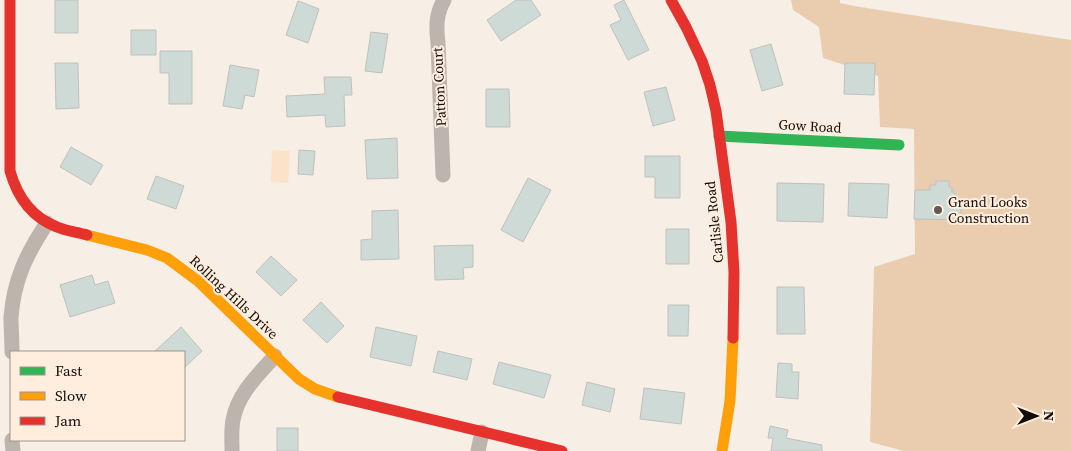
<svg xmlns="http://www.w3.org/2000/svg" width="1071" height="451" font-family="'Source Serif 4',serif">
  <rect width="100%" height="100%" fill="#f7eee6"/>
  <path fill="#fbe2c9" d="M272 150 290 151 288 183 271 182Z"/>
  <path fill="#eaccae" d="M791 0H840V3L854 6 1071 40V451H904L870 442 874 267 915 254 914 129 880 127 878 76 823 58 819 27 793 10Z"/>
  <path fill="#cedad6" stroke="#c0c1bd" d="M55 0H78V33H55Z
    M516 0H531L541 15 501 41 487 20Z
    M624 0 649 50 628 60 610 25 621 20 614 5Z
    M298 1 319 9 308 43 286 35Z
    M131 30H156V55H131Z
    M371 32 388 34 382 73 365 71Z
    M771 44 783 85 762 91 750 50Z
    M160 51H192V104H169V73H160Z
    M55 63H78L79 108 56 109Z
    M845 63H875L874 95 844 94Z
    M230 65 259 70 254 97 245 95 242 109 223 106Z
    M324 77H351L352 95H344L345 126 326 127 325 115 287 117 286 96 325 94Z
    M666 87 675 120 653 126 644 92Z
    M486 89H509L510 127H486Z
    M397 138 398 178 367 179 365 140Z
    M71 147 103 165 91 185 60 167Z
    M299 150 315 151 313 175 298 174Z
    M645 156H680V198H655V177H645Z
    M156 176 184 186 176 209 147 199Z
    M528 178 551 190 523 242 501 230Z
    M936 181H949V187H952V192H955V200H961V220L914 219 915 190H930V185H936Z
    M777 183 824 184 823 222 777 221Z
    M849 183 889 184 887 218 848 216Z
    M398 210 399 259 361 260V240L372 239V211Z
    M666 229H689V264H666Z
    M473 245V267L463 268 464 279 435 280 434 246Z
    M271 256 297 280 281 296 256 272Z
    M92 275 95 285 108 281 115 303 70 317 60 285Z
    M777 287H804L805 334H777Z
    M321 302 344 326 327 343 303 320Z
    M668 305H689L688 336H668Z
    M181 327 202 351 184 368V352H154Z
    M376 327 417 336 411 366 370 357Z
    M438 351 472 359 467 380 433 372Z
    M499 362 551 375 544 398 493 384Z
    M778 363 792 364V372H799L798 399 776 397Z
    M587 382 615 389 610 412 582 405Z
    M644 388 685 393 681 424 640 419Z
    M770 426 788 430 786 438 822 445V451H771L773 438H768Z
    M277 428H298V451H277Z"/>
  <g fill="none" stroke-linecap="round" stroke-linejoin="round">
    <path stroke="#bcb4ad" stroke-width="15" d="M443 175 438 43C436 27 436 14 444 0
      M12 352C12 341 11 328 11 317 14 279 27 253 47 223
      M12 440 13 451
      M232 451C232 441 231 430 233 420 238 393 258 375 275 356
      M478 451 482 432"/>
    <path stroke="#30b455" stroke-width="11" d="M719 136 899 145"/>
    <path stroke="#ff9f0a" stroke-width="11" d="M87 235 147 250 167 258 198 281 299 379 315 389 338 397
      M722 451 730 401 733 338"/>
    <path stroke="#e5322d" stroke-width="11" d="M10 0V171C17 196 31 217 57 227 66 231 77 232 87 235
      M671 0 686 27 702 61 710 85 716 111 731 222 734 272 733 338
      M338 397 562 451"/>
  </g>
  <circle fill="#625b55" stroke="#ffeede" stroke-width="2" cx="938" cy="210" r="5"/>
  <g text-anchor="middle" stroke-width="4" stroke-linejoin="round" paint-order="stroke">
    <g font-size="14" fill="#110c07" stroke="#ffeede">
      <text transform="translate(439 87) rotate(-93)" y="5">Patton Court</text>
      <text transform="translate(810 126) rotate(3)" y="5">Gow Road</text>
      <text transform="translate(714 222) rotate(-96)" y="5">Carlisle Road</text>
      <text transform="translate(234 297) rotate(43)" y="5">Rolling Hills Drive</text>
    </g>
    <g font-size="14" fill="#110c07" stroke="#ffeede" text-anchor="start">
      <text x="948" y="207">Grand Looks<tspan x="948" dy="16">Construction</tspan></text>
    </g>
  </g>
  <rect x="10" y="351" width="175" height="90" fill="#ffeede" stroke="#a09488"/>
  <rect x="20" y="367" width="25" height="8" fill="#30b455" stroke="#a09488"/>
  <text x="55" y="376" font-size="15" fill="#110c07">Fast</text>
  <rect x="20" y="392" width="25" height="8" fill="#ff9f0a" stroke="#a09488"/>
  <text x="55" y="401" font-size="15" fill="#110c07">Slow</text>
  <rect x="20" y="417" width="25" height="8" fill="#e5322d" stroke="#a09488"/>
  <text x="55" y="426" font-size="15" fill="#110c07">Jam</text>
  <g transform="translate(1036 416) rotate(90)" stroke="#ffeede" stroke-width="4" paint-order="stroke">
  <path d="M0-4L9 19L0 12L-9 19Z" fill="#110c07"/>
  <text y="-8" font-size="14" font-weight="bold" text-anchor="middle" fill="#110c07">N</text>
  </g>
</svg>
